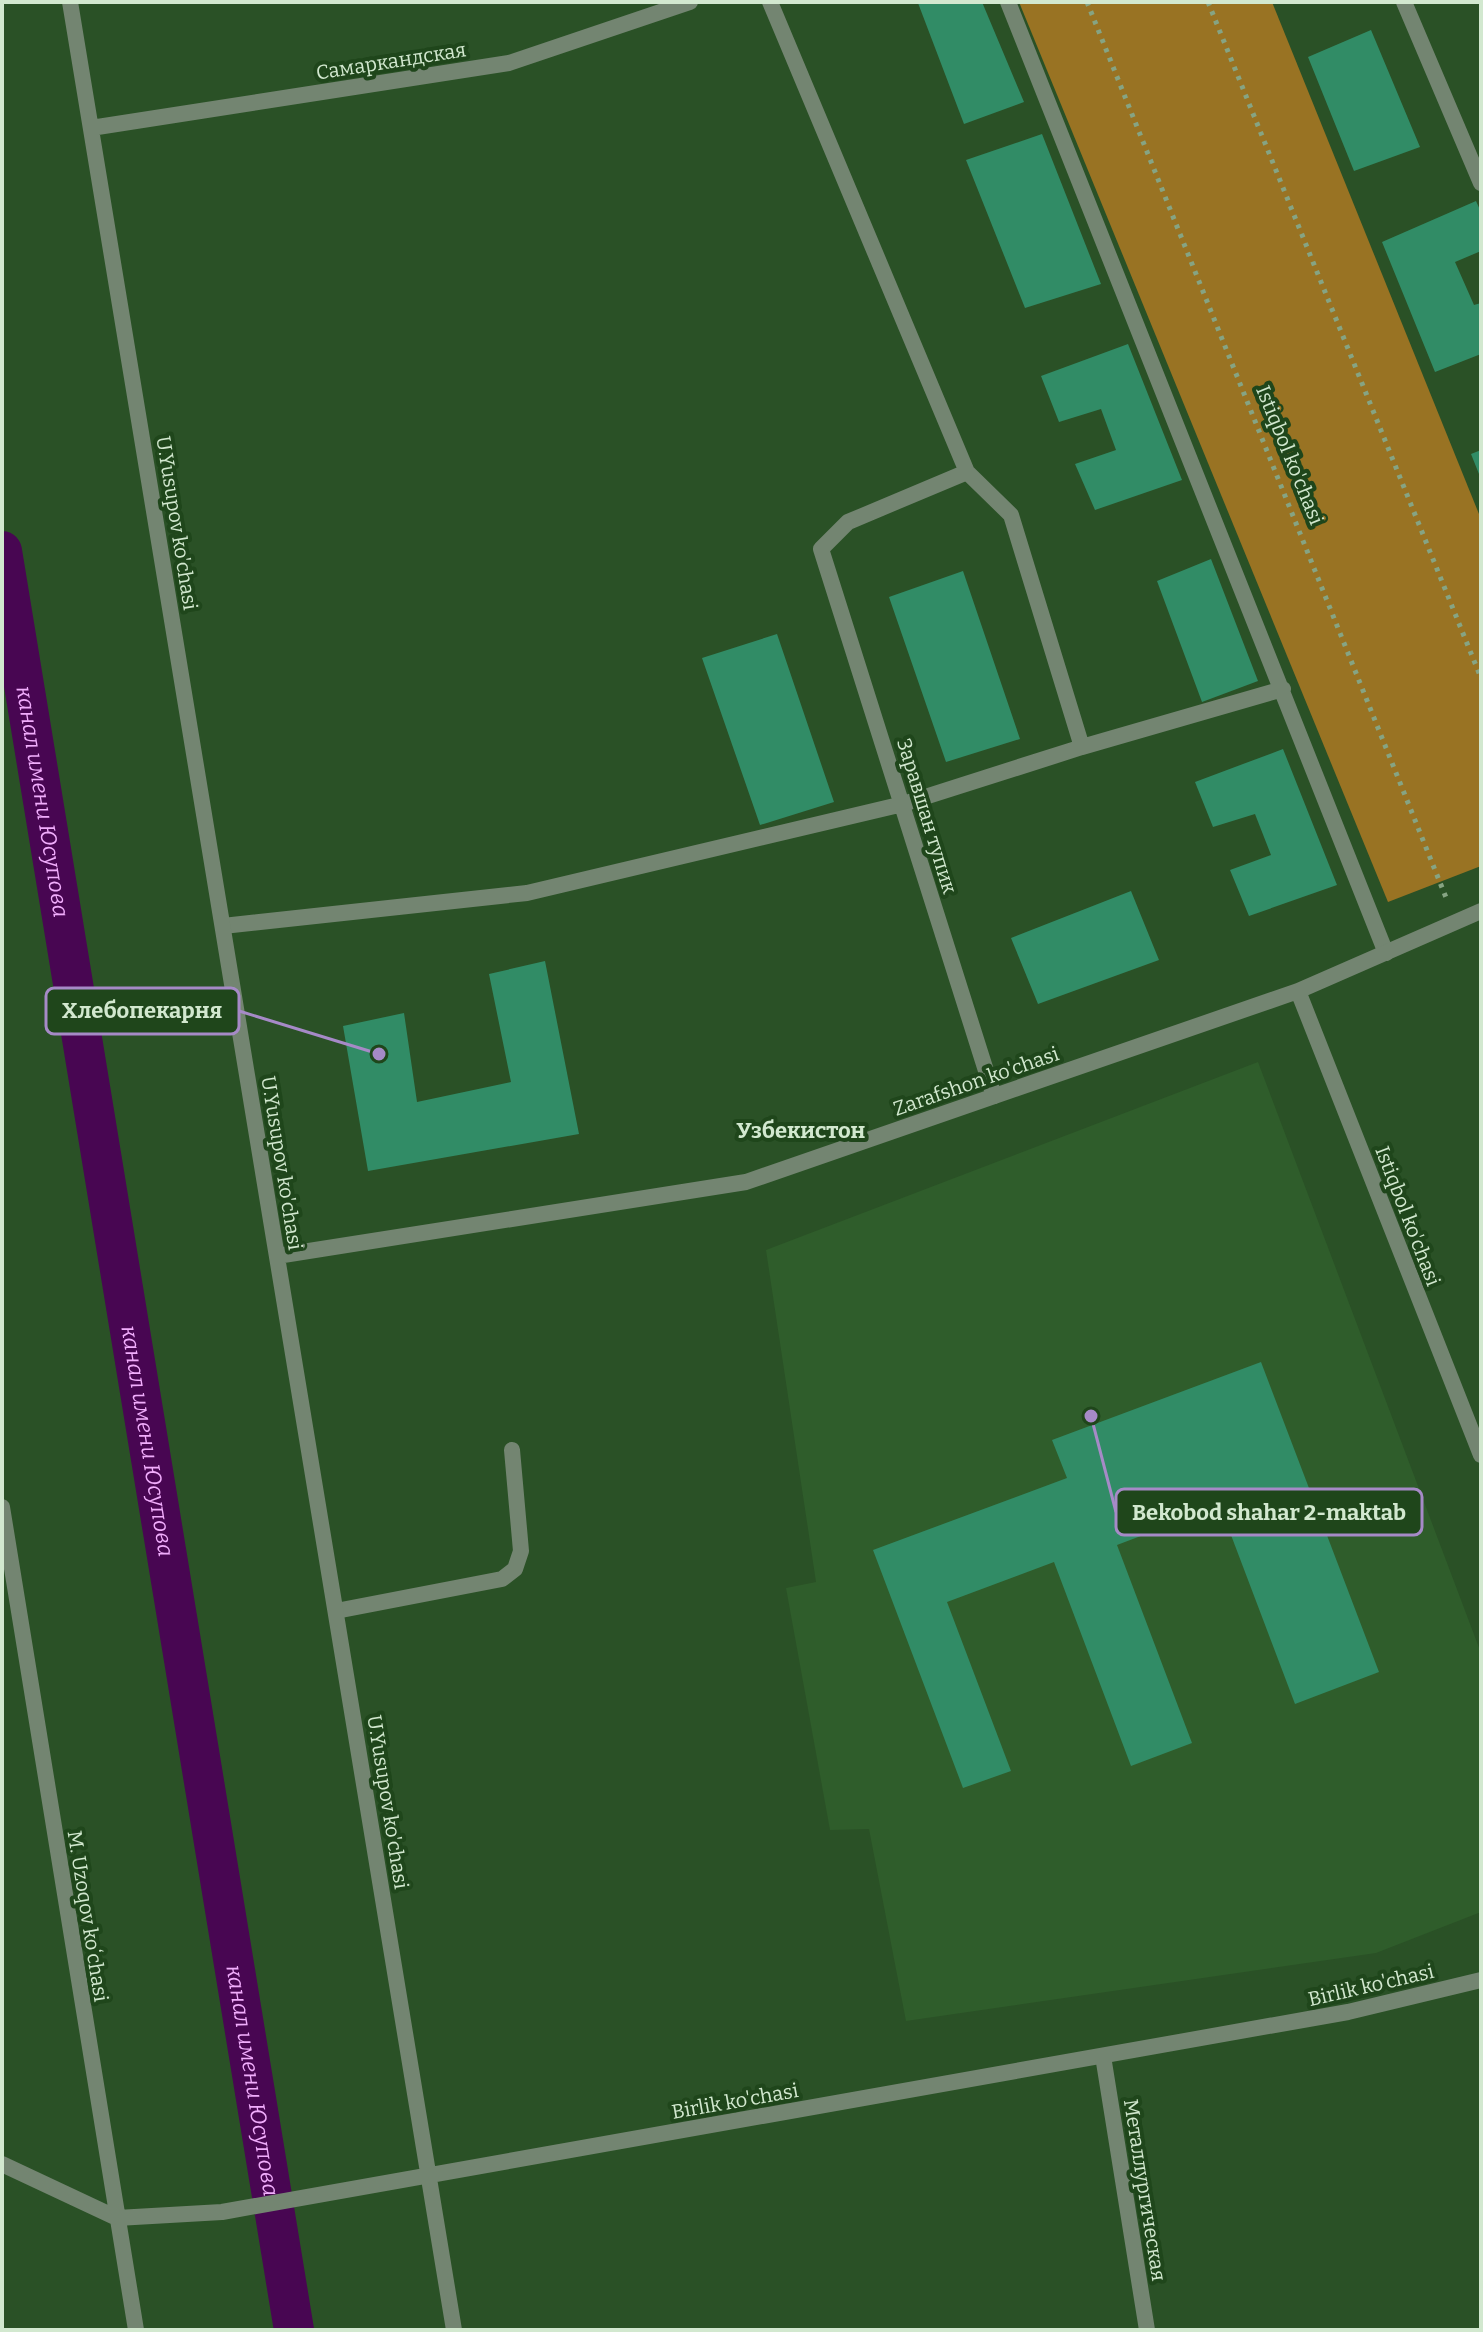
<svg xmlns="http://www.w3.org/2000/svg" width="1483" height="2332" font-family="Bitter,serif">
  <rect width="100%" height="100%" fill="#2a5126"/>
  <path fill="#2f5d2b" d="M1258 1062 1481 1653V1912L1376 1953 906 2021 869 1829 830 1830 786 1588 816 1582 766 1250Z"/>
  <path fill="#997323" d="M1019 2H1272L1481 519V866L1388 902Z"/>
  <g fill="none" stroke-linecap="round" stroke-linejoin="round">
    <path stroke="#480652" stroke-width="40" id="s1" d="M2 551 294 2330"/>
  </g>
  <path fill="#318c66" d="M982 2 1024 102 964 124 918 3Z
    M1371 30 1420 147 1354 171 1308 57Z
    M1042 134 1101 284 1025 308 966 160Z
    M1476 201 1481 212V251L1455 262 1474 305 1481 303V354L1435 372 1382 242Z
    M1128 344 1182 480 1095 510 1075 464 1116 450 1101 409 1059 422 1041 376Z
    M1481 450V479L1471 454Z
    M1211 559 1258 681 1202 702 1157 581Z
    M963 571 1020 739 946 762 889 597Z
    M777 634 834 802 760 825 702 658Z
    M1283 749 1337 885 1249 916 1230 870 1271 855 1255 814 1213 827 1195 782Z
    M1131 891 1159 960 1038 1004 1011 938Z
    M545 961 579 1134 368 1171 343 1026 404 1013 417 1102 511 1082 489 974Z
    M1261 1362 1379 1672 1295 1704 1220 1506 1117 1545 1192 1743 1131 1766 1054 1562 947 1602 1011 1771 963 1788 873 1550 1067 1478 1052 1440Z"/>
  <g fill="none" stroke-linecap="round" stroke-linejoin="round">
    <path stroke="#86a483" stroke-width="5" stroke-dasharray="4 6" stroke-linecap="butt" d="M1087 2 1447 900
      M1208 2 1481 678"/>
    <path stroke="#738571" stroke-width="16" d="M1008 2 1386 953
      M967 472 848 522 821 549 994 1096
      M1082 747 1283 689
      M223 926 527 893 903 804 1082 747 1011 515 967 472 770 2
      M336 1611 502 1579 515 1569 521 1551 512 1450"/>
    <path stroke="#738571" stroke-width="16" d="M70 2 454 2330
      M1404 2 1481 183
      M91 128 509 63 690 2
      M1298 991 1481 1455
      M277 1256 746 1182 1298 991 1481 911
      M2 1507 136 2330
      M1103 2056 1147 2330
      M2 2164 117 2218 222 2212 1348 2012 1481 1980"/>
  </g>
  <g text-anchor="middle" stroke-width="8" stroke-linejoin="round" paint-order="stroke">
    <g font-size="20" fill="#d2e8cf" stroke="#1f461b">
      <text transform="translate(391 61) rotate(-9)" y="7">Самаркандская</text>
      <text transform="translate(1290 455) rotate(68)" y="7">Istiqbol ko'chasi</text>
      <text transform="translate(177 523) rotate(81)" y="7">U.Yusupov ko'chasi</text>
      <text transform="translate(927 816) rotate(73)" y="7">Заравшан тупик</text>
      <text transform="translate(976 1081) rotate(-19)" y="7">Zarafshon ko'chasi</text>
      <text transform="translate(282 1163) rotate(81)" y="7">U.Yusupov ko'chasi</text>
      <text transform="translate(1408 1216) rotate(69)" y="7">Istiqbol ko'chasi</text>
      <text transform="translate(388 1802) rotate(81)" y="7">U.Yusupov ko'chasi</text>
      <text transform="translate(88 1916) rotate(81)" y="7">M. Uzoqov koʻchasi</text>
      <text transform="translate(1371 1985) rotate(-13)" y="7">Birlik ko'chasi</text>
      <text transform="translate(735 2101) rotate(-10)" y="7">Birlik ko'chasi</text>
      <text transform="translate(1145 2190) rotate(81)" y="7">Металлургическая</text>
    </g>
    <g font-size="22" font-style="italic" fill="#f1adfc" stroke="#1f461b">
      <text dy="8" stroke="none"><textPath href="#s1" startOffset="254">канал имени Юсупова</textPath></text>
      <text dy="8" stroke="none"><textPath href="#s1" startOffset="902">канал имени Юсупова</textPath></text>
      <text dy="8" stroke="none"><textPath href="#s1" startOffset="1550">канал имени Юсупова</textPath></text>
    </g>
    <g font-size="22" font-weight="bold" fill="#d2e8cf" stroke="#1f461b">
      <text x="801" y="1138">Узбекистон</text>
    </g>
  </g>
  <path fill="none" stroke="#a68ac7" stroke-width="3" d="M379 1054L239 1011M1091 1416L1116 1512"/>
  <g fill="#a68ac7" stroke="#1f461b" stroke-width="3">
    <circle cx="379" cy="1054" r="8"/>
    <circle cx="1091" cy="1416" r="8"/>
  </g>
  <g fill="#1f461b" stroke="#a68ac7" stroke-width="3">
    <rect x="46" y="988" width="193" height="46" rx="8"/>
    <rect x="1116" y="1489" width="306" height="46" rx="8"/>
  </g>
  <g font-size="22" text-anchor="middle" font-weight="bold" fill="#d2e8cf">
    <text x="142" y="1018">Хлебопекарня</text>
    <text x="1269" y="1520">Bekobod shahar 2-maktab</text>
  </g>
  <rect width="1483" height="2332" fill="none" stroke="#d2e8cf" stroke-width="8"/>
</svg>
